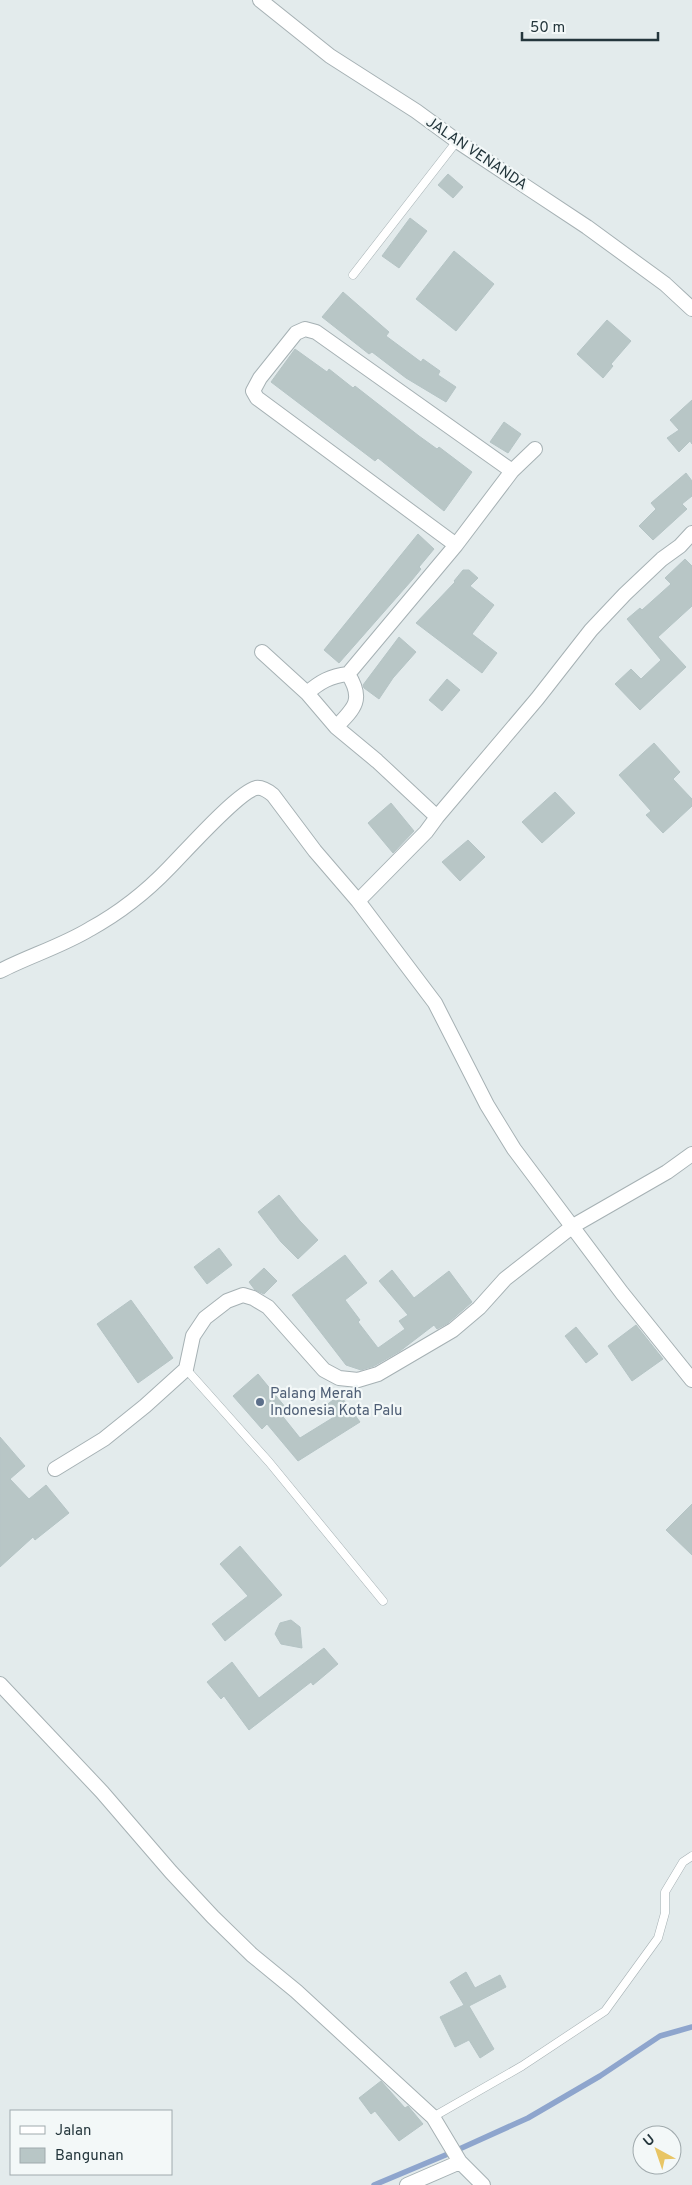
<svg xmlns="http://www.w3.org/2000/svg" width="692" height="2185" font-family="Overpass,sans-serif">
  <rect width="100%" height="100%" fill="#e3ebec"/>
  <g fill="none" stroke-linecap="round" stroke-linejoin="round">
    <path stroke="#8ea5cd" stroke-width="5.5" d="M374 2185 455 2151 528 2118 600 2076 660 2036 692 2027"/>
  </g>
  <path fill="#b8c6c6" stroke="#b5c4c5" d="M448 174 463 187 453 198 438 185Z
    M410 218 427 231 399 268 382 256Z
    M454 251 494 284 456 331 416 299Z
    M343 292 389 332 386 336 421 362 423 359 440 371 438 375 456 387 446 402 406 378 372 352 369 354 322 317Z
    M607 320 631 341 611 364 613 366 603 378 577 354Z
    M295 349 327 372 329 369 353 388 355 386 419 436 437 449 439 447 472 472 444 511 378 458 375 461 271 382Z
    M692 400V444L690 441 679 452 667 438 679 430 670 420Z
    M504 422 521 434 508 453 490 442Z
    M686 473 692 481V496L682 504 687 509 653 540 639 526 656 509 651 503Z
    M418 534 434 549 419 567 421 569 412 580 339 663 324 650Z
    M685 559 692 566V606L658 637 686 667 640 710 615 684 631 669 641 679 661 660 627 619 640 608 642 610 671 584 665 578Z
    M463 570H469L478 578 470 586 494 605 472 634 497 653 482 673 416 623 455 582 454 581Z
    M399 637 416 652 393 678 379 699 364 688 363 685Z
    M447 679 460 690 442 711 429 700Z
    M654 743 680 772 673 779 692 799V806L663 833 646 815 651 811 619 775Z
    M555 792 575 813 542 843 522 822Z
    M391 803 414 831 393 853 368 823Z
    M468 840 485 857 460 881 442 862Z
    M279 1195 300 1221 318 1240 298 1259 281 1242 258 1212Z
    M219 1248 232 1265 207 1284 194 1267Z
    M345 1255 367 1283 345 1300 360 1320 358 1322 378 1348 405 1329 399 1321 408 1315 379 1281 392 1270 414 1298 449 1271 472 1302 448 1323 437 1329 434 1325 400 1351 374 1366 361 1370 346 1365 292 1295Z
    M264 1268 277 1281 264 1294 255 1290 249 1282Z
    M131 1300 173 1358 138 1383 97 1324Z
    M636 1325 663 1359 632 1381 608 1346Z
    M576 1327 598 1354 586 1363 565 1336Z
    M258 1374 286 1408 280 1413 300 1438 334 1417 325 1406 340 1395 360 1422 298 1461 267 1424 262 1429 233 1396Z
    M0 1437 25 1466 10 1479 29 1499 46 1485 69 1513 35 1540 33 1537 0 1567Z
    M692 1504V1555L666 1530Z
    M240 1546 282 1595 225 1641 212 1624 248 1596 220 1564Z
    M291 1620 300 1627 302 1648 281 1644 275 1634 280 1623Z
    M324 1648 338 1664 313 1685 311 1682 249 1730 224 1696 221 1699 207 1682 232 1662 259 1698Z
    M466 1972 475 1988 500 1975 506 1987 469 2006 494 2049 480 2058 469 2040 455 2047 440 2017 464 2005 450 1982Z
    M381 2081 405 2108 408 2106 423 2124 399 2141 375 2111 371 2114 359 2098Z"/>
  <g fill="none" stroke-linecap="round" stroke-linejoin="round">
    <g stroke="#a6b1b4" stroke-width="9">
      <path id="service" d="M353 275 457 141
        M186 1369 269 1462 383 1601
        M433 2117 522 2066 605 2011 658 1938 665 1913V1892L683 1862 692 1856"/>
    </g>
    <g stroke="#a6b1b4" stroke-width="16">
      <path id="minor" d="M260 0 330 56 416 111 457 141 587 227 665 284 692 309
        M456 545 257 398 253 391 260 378 296 333 305 329 316 332 512 471
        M262 652 307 693 336 727 377 761 437 817 426 832 358 901
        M307 693C320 682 330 676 348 674L456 545 512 471 535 449
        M336 727C355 708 364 699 348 674
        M437 817 537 699 591 630 625 594 662 559 680 546 692 533
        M0 971C29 956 62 946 90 929 119 913 146 892 169 868 184 853 238 792 256 788 262 787 268 791 273 795L315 851 358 901 435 1003 487 1105 514 1149 622 1293 692 1380
        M55 1469 104 1439 145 1406 186 1369 193 1336 205 1318 227 1301 243 1295 253 1298 268 1307 324 1370 339 1378 358 1380 378 1374 453 1330 479 1308 505 1279 573 1226 667 1172 692 1154
        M0 1684 102 1792 171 1872 213 1917 252 1955 296 1991 433 2117 460 2162 483 2185
        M407 2185 460 2162"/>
    </g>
    <use href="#service" stroke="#fff" stroke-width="8"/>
    <use href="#minor" stroke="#fff" stroke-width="14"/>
  </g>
  <circle fill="#5c6f8a" stroke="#f3f8f8" stroke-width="2" cx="260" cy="1402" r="5"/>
  <g text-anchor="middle" stroke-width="4.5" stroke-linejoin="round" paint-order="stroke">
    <g font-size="15" fill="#24363c" stroke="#f3f8f8">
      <text transform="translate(477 153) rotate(34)" y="5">JALAN VENANDA</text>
    </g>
    <g font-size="15" fill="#4e5e75" stroke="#f3f8f8" text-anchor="start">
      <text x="270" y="1398">Palang Merah<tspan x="270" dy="17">Indonesia Kota Palu</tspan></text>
    </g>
  </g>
  <rect x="10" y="2110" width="162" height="65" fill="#f3f8f8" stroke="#a0aaad"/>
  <rect x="20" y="2126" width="25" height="8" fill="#ffffff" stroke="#a0aaad"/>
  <text x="55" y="2135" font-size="15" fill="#24363c">Jalan</text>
  <rect x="20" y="2148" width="25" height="15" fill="#b8c6c6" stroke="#a0aaad"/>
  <text x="55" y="2160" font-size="15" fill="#24363c">Bangunan</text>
  <g transform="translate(657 2150) rotate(320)"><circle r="24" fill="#f3f8f8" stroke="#a0aaad"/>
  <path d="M0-4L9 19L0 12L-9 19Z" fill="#e8c564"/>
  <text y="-8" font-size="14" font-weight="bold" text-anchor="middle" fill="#24363c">U</text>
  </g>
  <path d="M522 32v8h136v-8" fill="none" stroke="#24363c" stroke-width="2.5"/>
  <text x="530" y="32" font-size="15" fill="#24363c" stroke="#f3f8f8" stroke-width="4" paint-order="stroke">50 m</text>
</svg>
